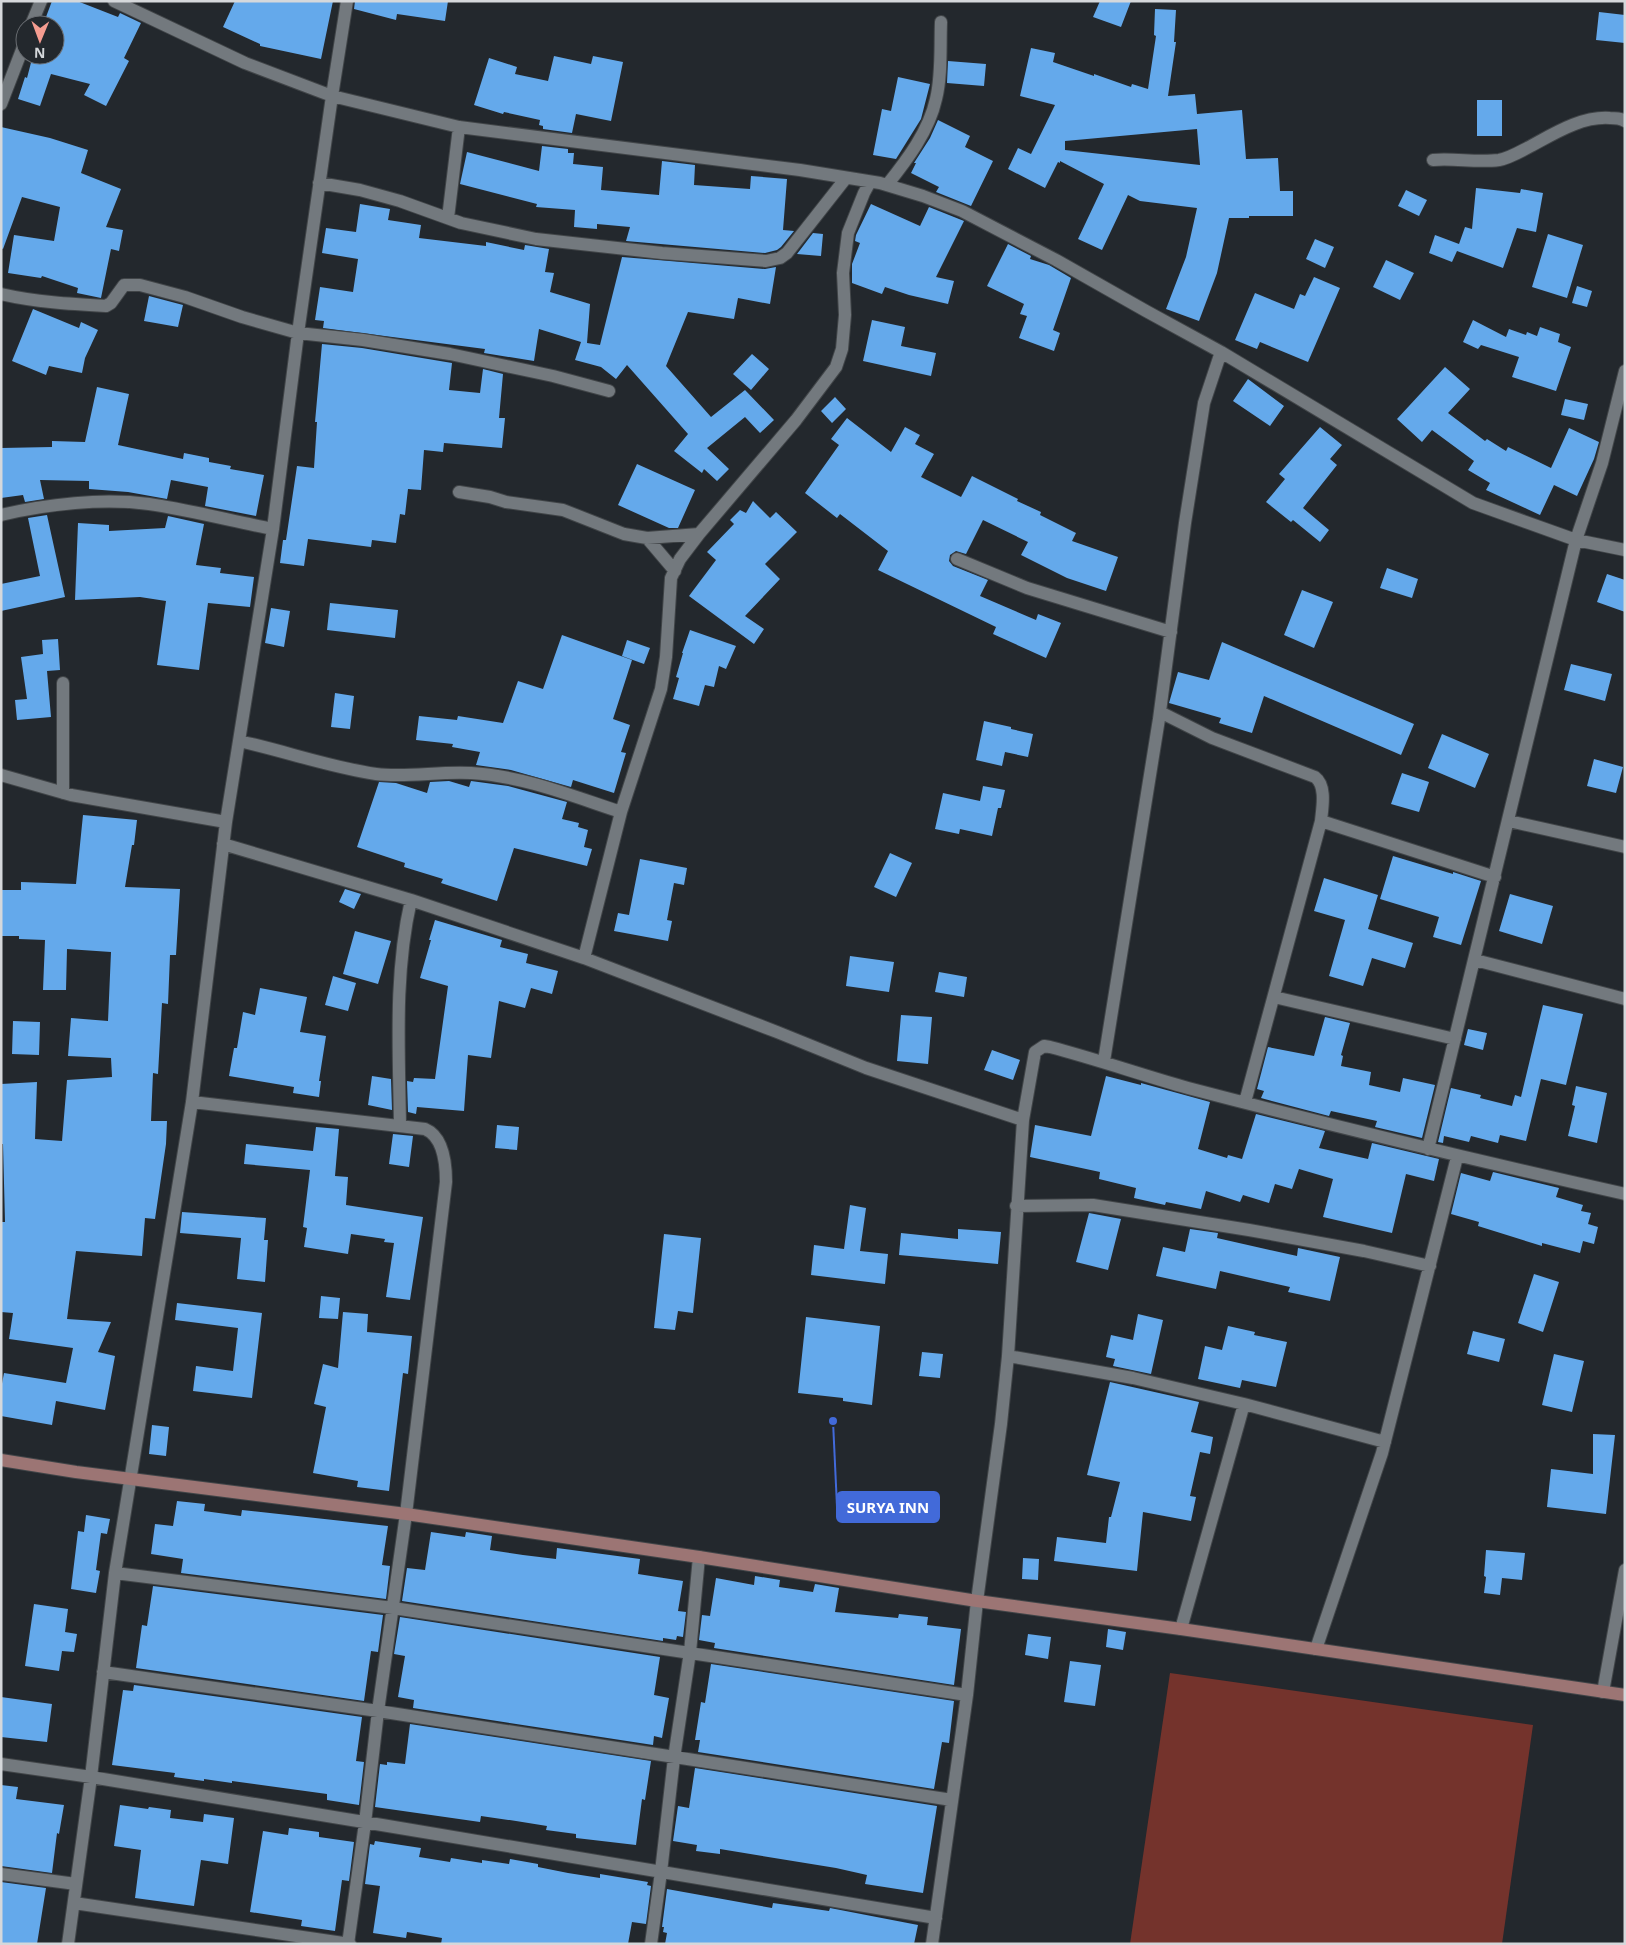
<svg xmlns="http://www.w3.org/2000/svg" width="1626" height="1945" font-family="'Noto Sans',sans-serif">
  <rect width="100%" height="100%" fill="#23282d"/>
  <path fill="#74332c" d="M1170 1673 1533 1725 1502 1944H1130Z"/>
  <path fill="#64a9eb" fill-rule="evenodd" d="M52 1H77L118 17 120 13 141 23 124 58 129 61 106 106 84 95 90 84 51 74 40 106 18 99 25 77 27 78 33 55H55V25H40H43Z
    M235 1H333L321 59 260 46V44L223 27Z
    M355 1H448L445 21 397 14 396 20 354 9Z
    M1100 1H1131L1121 27 1093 17Z
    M1155 9 1176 10 1174 42H1176L1168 96 1195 94 1197 114 1242 110 1246 159 1278 158 1280 191H1293V216H1249V218H1229L1217 273 1199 321 1166 309 1186 257 1197 208 1140 201 1128 195 1102 250 1078 239 1104 184 1060 161V163L1058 162 1045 188 1008 169 1018 148 1031 154 1055 105 1020 96 1031 48 1055 53 1053 62 1094 76V74L1131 87 1132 84 1148 89 1156 36 1154 35ZM1197 129 1200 165 1065 150V141Z
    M1599 12 1625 15V43L1596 40Z
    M554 56 591 64 593 56 623 62 611 121 576 114 572 133 543 129V126L539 125 540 120 504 112 503 114 474 105 489 58 517 67 515 74 548 81Z
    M948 61 986 64 984 86 947 83Z
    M898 77 930 84 921 119 896 159 873 155 882 109 891 111Z
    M1477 100H1502V136H1477Z
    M938 120 970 136 965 147 993 161 971 206 936 192 939 187 911 173 916 163H914L930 138Z
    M1 127 50 138 88 150 81 173 121 189 106 227 123 230 119 251 111 249 101 298 77 293 78 288 42 276 41 278 8 273 14 235 54 241 60 207 22 197 3 249 1 248Z
    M542 146 568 149V153H574L573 164 603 167 601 190 659 195 662 161 695 165 694 185 750 189 751 176 787 179 783 230 794 231 781 247 777 250 765 253 626 241 630 227 597 224V229L574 227 575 210 536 207 537 204 460 184 467 152 539 171Z
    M1476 188 1520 193 1521 189 1543 193 1536 232 1517 228 1503 268 1457 251 1452 262 1429 253 1435 235 1459 244 1465 227 1472 229Z
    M1406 190 1427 200 1419 216 1398 206Z
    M360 204 390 209 388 220 421 225 419 238 486 246V242L524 250 525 245 549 249 545 272 554 273 550 292 590 304 587 343 600 345 622 257 765 269 776 267 770 304 738 298 734 319 688 312 666 366 711 417 745 390 774 420 760 433 745 417 707 448 729 469 717 481 704 469 702 473 674 451 688 434 627 365 616 379 601 367 575 360 581 342 539 329 534 361 484 353 485 349 323 328 324 321 315 320 320 287 353 292 358 259 322 253 326 228 356 232Z
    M871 204 920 226 929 207 964 221 936 277 954 281 948 304 909 295 885 287 882 294 852 283V264L860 243 855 241 856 235Z
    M813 233 823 234 821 256 797 254Z
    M1548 234 1583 245 1567 298 1532 287Z
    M1315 239 1334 247 1325 268 1306 259Z
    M1008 244 1031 256 1030 259 1049 265 1071 278 1053 330 1060 333 1054 351 1019 338 1027 316 1020 314 1024 304 987 286Z
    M1386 260 1414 273 1400 300 1373 287Z
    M1314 277 1340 288 1308 362 1260 342 1257 349 1235 340 1255 293 1294 309 1300 294 1305 296Z
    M1577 286 1592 291 1587 307 1572 303Z
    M149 296 183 305 178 327 144 321Z
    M33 309 79 328 81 322 98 330 85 358 82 373 49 366 46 375 12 361Z
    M872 320 905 327 901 346 936 353 931 376 863 361Z
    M1473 320 1506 337 1509 329 1526 335 1527 332 1537 336 1540 327 1560 334 1558 342 1571 347 1556 391 1512 377 1519 357 1481 345 1478 349 1463 342Z
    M322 344 362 348 452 363 449 390 480 393 483 369 503 374 499 418H505L502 448 444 443 443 452 424 450 421 490 408 489 405 515 400 514 396 543 372 540 371 547 308 539 304 566 280 563 283 540H286L297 466 314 468 317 422H315Z
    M752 354 769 369 751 390 733 374Z
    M1445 367 1470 389 1448 413 1485 441 1487 439 1506 451 1508 447 1551 468 1569 428 1599 442 1594 459 1577 496 1554 485 1540 515 1486 490 1490 483 1468 470 1474 461 1432 430 1422 442 1397 419Z
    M1248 379 1284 406 1270 426 1233 401Z
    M97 387 129 394 118 445 183 459 184 453 209 458V462L231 466 230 469 264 475 256 516 205 506 208 487 171 480 167 499 128 492 89 489V481L40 480 44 499 25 502 23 495 1 498V448L52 447V441L85 442Z
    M835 397 846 409 832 423 821 411Z
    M1565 399 1588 404 1584 420 1561 415Z
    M847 418 891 452 905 427 920 435 915 444 934 454 921 477 961 497 972 476 1018 499 1017 501 1041 512 1040 515 1076 533 1072 541 1118 557 1106 591 1067 578 1021 555 1028 542 983 520 966 554 956 551 950 555 949 561 953 566 988 580 980 596 1036 620 1038 614 1061 623 1046 658 993 634 996 627 878 570 888 551 840 514 837 518 805 493 839 445 831 439Z
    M1320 427 1342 445 1330 459 1337 465 1303 508 1329 530 1320 542 1293 520 1291 522 1266 502 1285 479 1279 474Z
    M637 464 695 490 678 528H669L618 505Z
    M753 501 770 518 776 512 797 532 765 564 780 579 745 616 764 629 754 644 689 596 716 560 707 552 734 524 730 520 740 510 746 513Z
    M47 515 65 597 1 611V584L40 576 28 518Z
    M168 516 204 524 196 565 221 568 220 573 254 577 250 607 208 603 199 670 157 665 166 601 140 597 75 600 78 523 109 525V531L165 528Z
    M1387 568 1418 579 1412 598 1380 588Z
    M1607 574 1625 580V612L1597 602Z
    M1302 590 1333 602 1314 648 1284 635Z
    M330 603 398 610 395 638 327 630Z
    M271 608 290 611 284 647 265 643Z
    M690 630 736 646 726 669 719 666 714 687 705 685 699 706 673 699 679 678 676 677 683 653H682Z
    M562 635 632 660 613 719 630 725 621 752 626 753 614 793 573 780 571 787 511 770 476 765 480 752 452 747 453 744 416 740 419 716 457 720 458 716 503 723 518 681 543 689Z
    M58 639 60 670 47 671 51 717 17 720 15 700 27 699 21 657 43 654 42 640Z
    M627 640 650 648 644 664 622 656Z
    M1222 642 1414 724 1401 755 1264 696 1252 733 1219 723 1221 718 1169 703 1178 672 1209 680Z
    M1571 664 1612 674 1605 701 1564 690Z
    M335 693 354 696 350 729 331 727Z
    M984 721 1011 727V729L1033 734 1028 757 1005 752 1002 766 976 760Z
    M1442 734 1489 754 1475 788 1428 768Z
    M1594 759 1623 767 1616 793 1587 786Z
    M1402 773 1429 782 1419 812 1391 804Z
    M449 781 469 787 471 781 508 786 567 802 562 819 579 823 578 827 588 830 584 847 592 849 587 866 514 848 497 901 441 883 443 879 404 867 405 863 357 847 379 782 396 783 427 793 430 782Z
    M983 786 1005 790 1001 808H998L992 836 960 829 959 834 935 829 943 793 980 801Z
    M83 815 137 820 134 845H132L125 887 180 889 176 955H170L168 1004 162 1003 158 1074 153 1073 151 1121H167L166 1144 155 1219 145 1218 142 1256 76 1251 67 1319 111 1322 98 1352 115 1356 105 1410 56 1401 52 1425 1 1416V1389L4 1373 66 1383 73 1348 9 1339 13 1313 1 1312V1222H5L3 1144H1V1084L37 1082 35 1139 62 1141 67 1080 112 1077 111 1058 68 1056 71 1018 108 1021 111 952 67 949 66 990H43L45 940 19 939V936H1V890H21V882L76 884Z
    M890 853 912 863 896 897 874 887Z
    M1393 856 1453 874V872L1481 881 1461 945 1433 937 1439 917 1380 899Z
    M640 859 687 868 684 885 674 883 667 920 672 921 668 941 614 931 618 913 629 915Z
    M1324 878 1378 895 1368 929 1413 943 1405 968 1372 958 1363 986 1329 976 1345 920 1314 911Z
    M345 889 361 894 354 909 339 902Z
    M1510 894 1553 906 1542 944 1499 931Z
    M435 920 502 940 500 947 528 954 526 963 558 971 552 994 531 988 525 1008 499 1001 491 1058 468 1055 464 1111 417 1107 416 1114 408 1112 407 1081 413 1082 414 1078 435 1079 448 986 420 978 431 940H429Z
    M355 931 391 941 378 984 343 974Z
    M850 956 894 962 889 992 846 986Z
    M939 972 967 977 964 997 935 992Z
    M333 976 356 983 348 1011 325 1005Z
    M260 988 307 997 300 1032 326 1036 319 1081H321L319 1097 293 1093 294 1087 229 1076 234 1048H237L243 1012 255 1015Z
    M1543 1005 1583 1014 1566 1085 1541 1079 1526 1141 1500 1135 1498 1143 1471 1136 1469 1142 1444 1136 1443 1143 1438 1142 1451 1088 1481 1095 1480 1098 1512 1106 1515 1095 1521 1097Z
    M901 1015 932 1017 928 1064 897 1061Z
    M1325 1017 1350 1023 1341 1055 1343 1056 1341 1066 1371 1072 1369 1085 1400 1092 1403 1078 1435 1085 1422 1138 1375 1127 1377 1121 1331 1111 1329 1116 1261 1098 1264 1091 1257 1089 1268 1047 1314 1056Z
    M13 1021 40 1022 39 1055 12 1054Z
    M1468 1029 1487 1033 1483 1050 1464 1045Z
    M992 1050 1020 1060 1013 1080 984 1070Z
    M372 1076 391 1079 392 1110 368 1105Z
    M1106 1076 1141 1085V1083L1210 1102 1198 1149 1227 1158 1228 1155 1242 1159 1256 1114 1325 1131 1319 1148 1368 1159 1372 1143 1439 1159 1434 1181 1406 1174 1392 1233 1323 1217 1333 1179 1299 1169 1292 1189 1275 1184 1269 1203 1243 1195 1240 1202 1206 1191 1201 1209 1166 1202 1165 1205 1134 1198 1136 1188 1099 1179 1100 1172 1030 1157 1035 1125 1091 1136Z
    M1576 1086 1607 1093 1597 1143 1568 1136 1575 1106 1572 1105Z
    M497 1125 519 1127 517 1150 495 1148Z
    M316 1127 339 1129 335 1176 348 1177 346 1205 423 1217 410 1300 386 1297 394 1243 384 1242 385 1239 351 1234 348 1254 304 1247 307 1228 303 1227 310 1170 244 1164 246 1144 313 1151Z
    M393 1134 413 1136 409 1167 389 1164Z
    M1493 1172 1559 1188 1556 1197 1583 1205 1581 1211 1591 1213 1588 1224 1598 1227 1594 1244 1583 1241 1580 1253 1542 1243V1246L1478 1226 1479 1222 1451 1214 1461 1173 1490 1181Z
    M850 1205 866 1208 860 1251 888 1254 885 1284 811 1275 814 1245 844 1249Z
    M182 1212 266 1218 264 1240H268L265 1282 237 1279 241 1238 180 1233Z
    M1089 1213 1121 1219 1108 1270 1076 1262Z
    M958 1229 1001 1232 998 1264 899 1255 901 1233 958 1239Z
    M1190 1229 1218 1233 1217 1238 1297 1256 1298 1248 1340 1257 1330 1301 1288 1292 1290 1287 1220 1271 1216 1289 1156 1276 1163 1247 1185 1252Z
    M664 1234 701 1238 693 1313 678 1311 675 1330 654 1328Z
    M1534 1274 1559 1282 1543 1332 1518 1323Z
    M321 1296 340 1298 338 1319 319 1318Z
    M177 1303 262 1313 252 1398 193 1391 196 1366 233 1371 238 1328 175 1320Z
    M343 1312 368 1314 367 1332 412 1336 408 1374 403 1373 389 1491 357 1487 358 1481 313 1473 326 1407 314 1404 323 1364 338 1368Z
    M1138 1314 1163 1320 1151 1374 1113 1366 1115 1359 1106 1357 1111 1335 1133 1340Z
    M806 1317 880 1326 872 1405 843 1401V1398L798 1393Z
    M1228 1326 1255 1332 1254 1335 1287 1342 1276 1387 1242 1380 1240 1388 1198 1379 1205 1346 1222 1350Z
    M1473 1331 1505 1339 1499 1362 1467 1354Z
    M922 1352 943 1354 940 1378 919 1376Z
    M1554 1354 1584 1361 1572 1412 1542 1405Z
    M1110 1382 1199 1402 1191 1432 1213 1437 1210 1454 1200 1452 1190 1496 1196 1497 1191 1521 1143 1512 1137 1571 1054 1561 1057 1537 1106 1543 1109 1517H1111L1120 1482 1087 1475Z
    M152 1425 169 1427 166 1456 149 1454Z
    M1593 1434 1615 1435 1606 1514 1547 1507 1551 1469 1593 1474Z
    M177 1501 205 1504 204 1511 241 1516 242 1510 388 1526 382 1565 390 1566 386 1599 181 1573 183 1559 151 1554 155 1524 173 1526Z
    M86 1515 110 1519 107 1534 101 1533 96 1570 100 1571 96 1593 71 1589 78 1531 84 1532Z
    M431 1532 465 1537 466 1532 492 1536 490 1550 523 1555 556 1559 557 1548 640 1559 638 1574 683 1581 678 1611 686 1612 683 1637 677 1636 676 1640 663 1638V1641L402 1601 407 1568 425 1570Z
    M1486 1550 1525 1553 1522 1580 1502 1578 1500 1595 1484 1593 1486 1577 1484 1576Z
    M1023 1558 1039 1559 1038 1580 1022 1579Z
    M755 1576 780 1580 779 1587 813 1592 815 1584 839 1588 835 1612 898 1618 899 1614 928 1617 927 1625 961 1629 954 1685 714 1648 715 1643 699 1640 702 1615 710 1616 716 1578 754 1585Z
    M153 1586 383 1615 378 1652 371 1651 364 1701 136 1668 142 1625 147 1626Z
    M34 1604 68 1609 65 1632 77 1634 74 1652 62 1651 59 1671 25 1666Z
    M400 1617 660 1657 654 1695 669 1698 662 1738 654 1736 653 1745 413 1708 414 1700 398 1697 405 1656 394 1654Z
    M1108 1629 1126 1632 1123 1650 1106 1647Z
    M1028 1634 1051 1637 1048 1659 1025 1655Z
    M1070 1661 1101 1665 1095 1706 1064 1702Z
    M711 1664 954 1701 949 1743 942 1742 934 1789 698 1752 700 1740H695L701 1702 705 1703Z
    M134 1685 362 1717 356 1761 364 1762 359 1805 327 1800V1794L232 1781V1783L204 1779V1781L174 1777 175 1773 112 1765 123 1690 133 1691Z
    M1 1697 52 1704 47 1742 1 1737Z
    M410 1724 651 1761 645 1800 642 1799 636 1845 576 1838V1834L546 1830 547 1826 516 1821 481 1816 480 1822 375 1807 380 1764 387 1765V1762L405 1764Z
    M695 1768 937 1806 923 1893 865 1884 867 1875 836 1868 720 1849V1854L696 1851 697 1845 673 1841 678 1806 689 1808Z
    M1 1785 18 1787 16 1799 64 1805 59 1834 57 1833 52 1873 1 1866Z
    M120 1805 148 1809 149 1807 171 1810 170 1818 203 1822 204 1814 234 1818 228 1864 201 1860 194 1906 135 1898 141 1850 114 1846Z
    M289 1828 319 1832V1837L354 1842 349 1881 342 1880 335 1931 301 1926 302 1920 250 1912 263 1831 288 1835Z
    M375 1841 421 1848 419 1857 450 1862 451 1858 482 1863V1860L509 1864 510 1859 538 1864V1867L568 1873 600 1878V1874L648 1882 647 1885 651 1886 646 1924 632 1922 628 1944H441L442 1938 407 1932 406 1938 373 1933 380 1886 365 1884 370 1844 374 1845Z
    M1 1882 46 1888 37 1944H1Z
    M667 1889 772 1908 773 1903 829 1911 830 1908 918 1925 914 1944H665L667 1933 663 1932 664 1927H662Z"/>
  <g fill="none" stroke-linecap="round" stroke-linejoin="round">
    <g stroke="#414548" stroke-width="14">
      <path id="street" d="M347 1 332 96 459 127 800 170 880 183 923 196 962 211 1056 260 1146 311 1221 352 1473 503 1576 540 1625 550
        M31 25 41 1
        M1 104 25 42
        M1433 160C1455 158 1477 163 1499 160 1510 158 1521 151 1531 146 1555 133 1582 116 1610 118 1616 118 1620 118 1625 121
        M319 183 360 190 400 201 461 223 536 239 662 253 766 261 780 258 787 253 846 178
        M887 185C907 160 929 131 936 99 942 75 940 47 941 22
        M448 218 459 127
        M1 294C36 302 70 304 106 306L111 303 124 285H140L185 297 242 317 298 333 363 340 450 354 553 376 609 391
        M459 492 490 497 506 502 563 510 624 534 647 538 699 534
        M1 515C47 504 102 498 149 504 190 510 232 521 273 529
        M647 538 675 571
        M957 559 1027 588 1171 632
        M63 683V793
        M1160 712 1212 738 1315 777C1327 786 1322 809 1321 821
        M239 741C285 751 329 767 376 774 407 778 439 771 471 773 523 776 572 796 621 812
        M1 775 71 795 226 822
        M1509 821 1625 847
        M223 844 411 900 584 958 621 812 661 689 666 657 671 578 680 559 699 534 796 420 836 367 842 349 845 315 843 273 848 233 864 193 870 182
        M584 958 777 1032 866 1068 1023 1120
        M1475 960 1625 999
        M1274 997 1455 1039
        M1104 1061 1159 719 1185 523 1204 403 1221 352
        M192 1102 425 1129C444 1137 446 1164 446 1182L406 1514 378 1711 365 1823 348 1944
        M1245 1102 1321 821 1495 877
        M400 1125C399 1050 394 974 411 900
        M1428 1149 1576 540 1602 463 1625 371
        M1016 1206 1093 1205 1249 1230 1364 1251 1430 1266
        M1008 1356 1133 1378 1244 1404 1385 1442
        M115 1573 393 1608 967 1695
        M1181 1629 1244 1404
        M1316 1649 1382 1453 1457 1157
        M103 1672 378 1711 952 1800
        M1603 1692 1625 1570
        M1 1764 91 1777 382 1825 936 1918
        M1 1874 76 1884
        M74 1903 350 1944
        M68 1944 91 1777 115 1573 192 1102 226 822 273 529 298 333 332 96 245 63 114 1
        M651 1944 661 1872 674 1758 690 1652 699 1557
        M932 1944 967 1695 977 1601 1001 1424 1008 1356 1023 1120 1035 1052 1044 1046 1050 1047C1096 1059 1142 1075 1188 1088 1333 1126 1478 1161 1625 1194"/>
    </g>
    <g stroke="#414548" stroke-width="14">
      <path id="secondary" d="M1 1460 76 1472 406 1514 699 1557 977 1601 1181 1629 1625 1695"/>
    </g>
    <use href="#street" stroke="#73797e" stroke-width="12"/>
    <use href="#secondary" stroke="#9c7574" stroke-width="12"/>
  </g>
  <path fill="none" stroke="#426ad9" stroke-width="2" d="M833 1421L837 1507"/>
  <circle fill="#426ad9" stroke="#23282d" stroke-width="2" cx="833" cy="1421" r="5"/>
  <rect fill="#426ad9" stroke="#426ad9" stroke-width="2" x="837" y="1492" width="102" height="30" rx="5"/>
  <g font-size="15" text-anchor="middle" font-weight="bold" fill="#fff">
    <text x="888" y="1513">SURYA INN</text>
  </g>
  <rect width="1626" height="1945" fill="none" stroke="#d5d8db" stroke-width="5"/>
  <g transform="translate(40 40) rotate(181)"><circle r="24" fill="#23282d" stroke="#6a6e73"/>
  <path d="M0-4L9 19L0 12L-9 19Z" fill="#f59c90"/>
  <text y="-8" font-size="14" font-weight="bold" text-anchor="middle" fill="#d5d8db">N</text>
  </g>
</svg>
